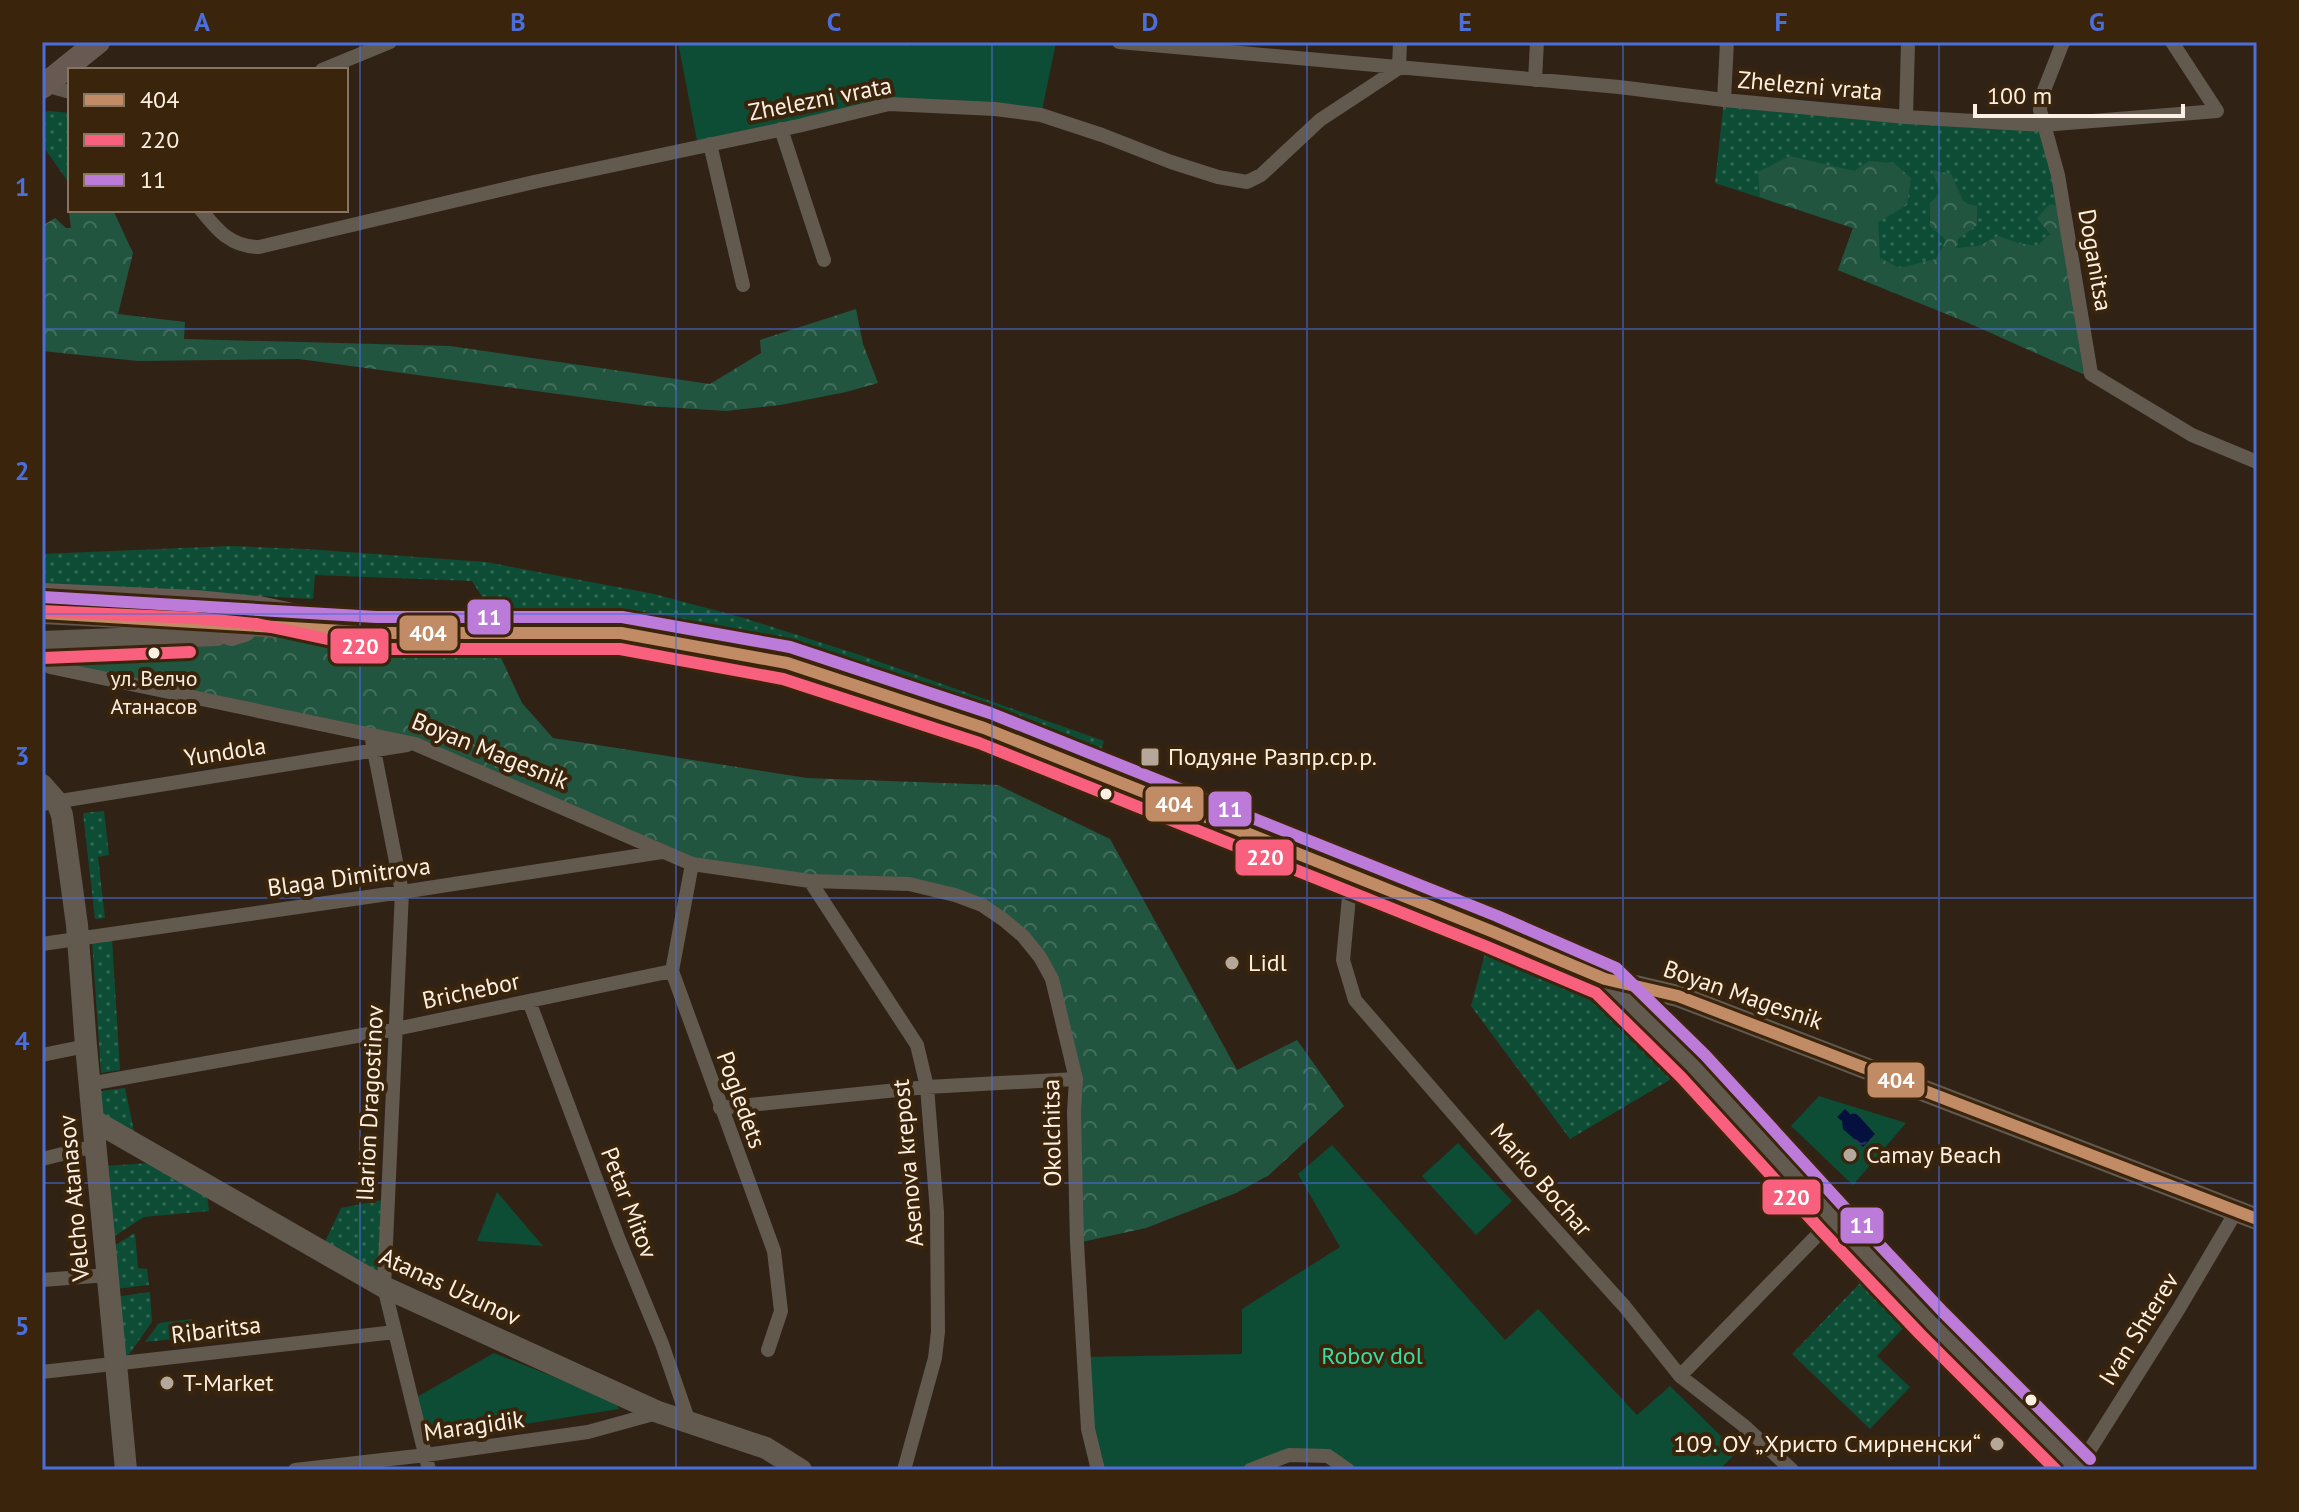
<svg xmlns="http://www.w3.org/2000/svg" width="2299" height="1512" font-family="'PT Sans',sans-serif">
  <defs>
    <pattern id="grass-dots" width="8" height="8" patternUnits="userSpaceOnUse" patternTransform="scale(2)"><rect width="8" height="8" fill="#0d4d35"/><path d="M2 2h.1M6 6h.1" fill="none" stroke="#316752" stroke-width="1.8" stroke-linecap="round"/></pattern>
    <pattern id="forest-crowns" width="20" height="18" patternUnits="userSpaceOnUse" patternTransform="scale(2)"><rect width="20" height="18" fill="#215540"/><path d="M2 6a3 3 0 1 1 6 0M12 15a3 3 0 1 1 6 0" fill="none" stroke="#426e5b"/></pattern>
    <pattern id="water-ripples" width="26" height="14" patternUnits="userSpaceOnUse" patternTransform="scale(2)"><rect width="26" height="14" fill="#04113f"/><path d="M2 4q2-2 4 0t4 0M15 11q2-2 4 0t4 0" fill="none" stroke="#2a345a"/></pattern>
  </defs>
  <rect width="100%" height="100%" fill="#302316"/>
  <path fill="url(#grass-dots)" d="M1724 100 2043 125 2091 374H2083L1971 324 1838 270 1853 228 1715 183Z
    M49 111 70 113V184L42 145V113Z
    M230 546 306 549 486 562 654 594 744 618 860 655 1104 741 1101 751 1104 755 1119 760 1118 769C1002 723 885 674 763 645 696 629 627 629 559 620 533 616 507 605 483 598L472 581 315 575 313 599 42 584V554Z
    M104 811 109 855 98 857 105 918 95 919 83 813Z
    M1491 931 1605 979 1693 1066 1570 1139 1471 1006Z
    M112 938 120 1070 101 1073 92 941Z
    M125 1088 135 1136 97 1111 94 1092Z
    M150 1163 207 1195 209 1211 144 1217 110 1239 104 1166Z
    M382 1200 379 1276 323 1246 341 1208Z
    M135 1233 138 1268 147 1269 149 1285 116 1289 112 1247Z
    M1861 1282 1906 1325 1877 1356 1910 1387 1870 1429 1792 1354Z
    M150 1292 152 1322 127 1357 120 1356 114 1297Z
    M192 1319 194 1337 145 1342 159 1323Z"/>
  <path fill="url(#forest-crowns)" d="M1790 156 1854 171 1869 161 1894 163 1911 178 1907 205 1878 222 1880 258 1899 268 1936 259 1946 240 1930 226V204L1940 192 1932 170 1951 174 1964 203 1977 206V225L1958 239 1956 248 1978 246 1999 236 2018 243 2037 246 2050 234 2037 218 2050 204 2058 205 2071 278 2083 374 1971 324 1838 270 1853 228 1760 197 1758 172Z
    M70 204V210H113L133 253 118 314 185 322 184 339 450 346 710 384 761 353 760 340 856 309 863 344 878 383 846 392 780 405 726 411 647 406 299 359 138 361 42 351V226L55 218 66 228H71L68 206Z
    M332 631 489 632 522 703 553 738 807 778 998 785 1110 839 1237 1070 1297 1040 1344 1106 1269 1175 1236 1193 1146 1228 1077 1243 1074 1112 1052 979 1023 936 955 895 692 864 415 744 50 667 42 655V642Z"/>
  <path fill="#0d4d35" d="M678 42H909L911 46 923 42 1073 43H1056L1041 115 889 104 698 146Z
    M1819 1096 1906 1123 1853 1185 1791 1126Z
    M1458 1143 1512 1201 1476 1235 1422 1176Z
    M1332 1145 1505 1340 1538 1309 1637 1415 1670 1386 1737 1452 1719 1470H1348L1328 1456 1289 1455 1250 1470H1098L1084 1357 1242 1354V1309L1340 1247 1298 1174Z
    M497 1192 543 1246 477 1241Z
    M494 1353 616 1402 619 1409 426 1440 417 1397Z"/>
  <path fill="url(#water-ripples)" d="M1845 1109 1849 1113 1857 1114 1875 1134 1863 1147 1843 1129 1842 1121 1837 1117Z"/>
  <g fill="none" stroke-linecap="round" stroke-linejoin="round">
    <path stroke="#62594f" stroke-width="14" d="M1119 42 1619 87 1724 100 1906 117 2043 125 2217 111 2172 42
      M2063 42 2041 98 2040 110 2058 175 2091 374 2192 435 2257 462
      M322 70 390 42
      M1535 80 1537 42
      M45 85 70 92
      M1724 100 1727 42
      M1906 117 1908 42
      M781 129 824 260
      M710 144 743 285
      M201 210C217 230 231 247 259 247L534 182 798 126 889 104 995 109 1041 115 1102 135 1171 162 1218 177 1247 182 1261 175 1320 120 1399 68 1400 42
      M50 667 415 744 692 864 810 881 909 884 955 895 982 905 1004 920 1023 936 1040 957 1052 979 1076 1079 1074 1112 1077 1243 1088 1429 1098 1470
      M371 735 402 892 384 1287 429 1470
      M42 804 407 745
      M692 864 672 971 774 1251 781 1311 768 1350
      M1351 876 1343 960 1355 1000 1508 1177 1625 1307 1680 1376 1743 1425 1792 1470
      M810 881 917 1045 927 1087 937 1212 938 1332 935 1358 904 1470
      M42 944 402 892 662 852
      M529 1001 619 1240 662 1344 689 1422
      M42 1055 86 1046
      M89 1084 396 1029 672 971
      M720 1108 927 1087 1076 1079
      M42 1159 95 1146
      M42 1280 108 1275
      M42 1372 395 1332
      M1680 1376 1833 1219
      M295 1470 426 1455 588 1432 657 1413
      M1250 1470 1289 1455 1328 1456 1348 1470
      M2077 1470 2178 1310 2237 1210"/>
    <path stroke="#62594f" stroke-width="22" d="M42 613 144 618 324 630
      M359 632 621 633 787 663 984 728 1491 931 1605 979 1678 996 2257 1219
      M42 642 217 635
      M42 785 57 802 62 815 77 925 86 1046 126 1470
      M1605 979 1693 1066 1833 1219 1932 1323 2079 1470
      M93 1120 384 1287 658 1412 766 1448 801 1470"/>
    <path stroke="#685a53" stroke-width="24" d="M42 87 98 42
      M42 595 195 602 259 608 376 633
      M231 634 244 630 248 618 247 611 242 607"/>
    <g stroke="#3a240c" stroke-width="18">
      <path id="bus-1" d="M42 613 376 633H621L787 663 984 728 1491 931 1605 979 1678 996 2257 1219"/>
    </g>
    <g stroke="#3a240c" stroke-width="18">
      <path id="bus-2" d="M42 611 194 618 257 624 374 649H620L783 679 979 743 1485 946 1596 993 1681 1077 1821 1230 1920 1334 2056 1470
        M43 658 190 652"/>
    </g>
    <g stroke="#3a240c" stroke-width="18">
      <path id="bus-3" d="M43 597 376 617H622L790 647 990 713 1497 916 1616 968 1705 1055 1845 1208 1943 1312 2090 1459"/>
    </g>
    <use href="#bus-1" stroke="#c18c65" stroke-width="12"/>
    <use href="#bus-2" stroke="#f8607d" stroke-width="12"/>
    <use href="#bus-3" stroke="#bd7bd9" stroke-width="12"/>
  </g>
  <path fill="none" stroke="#4a6eda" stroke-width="2" stroke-opacity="0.55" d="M360 42V1470M676 42V1470M992 42V1470M1307 42V1470M1623 42V1470M1939 42V1470M42 329H2257M42 614H2257M42 898H2257M42 1183H2257"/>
  <g fill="#fdefe1" stroke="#3a240c" stroke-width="3">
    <circle cx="154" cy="653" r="7"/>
    <circle cx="1106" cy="794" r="7"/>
    <circle cx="2031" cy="1400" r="7"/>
  </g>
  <g fill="#b5a89a" stroke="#3a240c" stroke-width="3">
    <rect x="1140" y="747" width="20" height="20" rx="4"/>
    <circle cx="1232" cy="963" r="8"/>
    <circle cx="1850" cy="1155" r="8"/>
    <circle cx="167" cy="1383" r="8"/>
    <circle cx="1997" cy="1444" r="8"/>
  </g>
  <g text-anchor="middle" stroke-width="8" stroke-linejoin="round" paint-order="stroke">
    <g font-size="22" fill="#fdefe1" stroke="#3a240c">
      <text x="154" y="686">ул. Велчо<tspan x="154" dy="28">Атанасов</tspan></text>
    </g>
    <g font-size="24" fill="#fdefe1" stroke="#3a240c">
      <text transform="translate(1810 86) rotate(5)" y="8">Zhelezni vrata</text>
      <text transform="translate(820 99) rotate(-11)" y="8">Zhelezni vrata</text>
      <text transform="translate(2095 260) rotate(80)" y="8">Doganitsa</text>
      <text transform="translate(490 751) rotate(22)" y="8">Boyan Magesnik</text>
      <text transform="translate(225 752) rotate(-9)" y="8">Yundola</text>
      <text transform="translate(349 877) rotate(-8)" y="8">Blaga Dimitrova</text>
      <text transform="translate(471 991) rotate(-12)" y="8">Brichebor</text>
      <text transform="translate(1743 995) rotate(19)" y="8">Boyan Magesnik</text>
      <text transform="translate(741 1100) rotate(70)" y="8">Pogledets</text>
      <text transform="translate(370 1103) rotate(-87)" y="8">Ilarion Dragostinov</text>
      <text transform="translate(1052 1133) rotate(-91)" y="8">Okolchitsa</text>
      <text transform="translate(908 1163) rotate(-95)" y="8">Asenova krepost</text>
      <text transform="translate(1541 1180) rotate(49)" y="8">Marko Bochar</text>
      <text transform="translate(74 1198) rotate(-95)" y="8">Velcho Atanasov</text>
      <text transform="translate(629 1203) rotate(69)" y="8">Petar Mitov</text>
      <text transform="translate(450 1287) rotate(25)" y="8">Atanas Uzunov</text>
      <text transform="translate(2139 1329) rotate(-58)" y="8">Ivan Shterev</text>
      <text transform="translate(216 1330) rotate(-7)" y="8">Ribaritsa</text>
      <text transform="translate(474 1426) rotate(-8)" y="8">Maragidik</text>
    </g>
    <g font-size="24" fill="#fdefe1" stroke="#3a240c" text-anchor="start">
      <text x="1168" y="765">Подуяне Разпр.ср.р.</text>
      <text x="1248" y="971">Lidl</text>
      <text x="1866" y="1163">Camay Beach</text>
      <text x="183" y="1391">T-Market</text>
      <text x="1981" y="1452" text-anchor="end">109. ОУ „Христо Смирненски“</text>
    </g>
    <g font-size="24" fill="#38dea4" stroke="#3a240c">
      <text x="1372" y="1364">Robov dol</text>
    </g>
  </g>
  <g stroke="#3a240c" stroke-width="3">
    <rect x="466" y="598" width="46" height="38" rx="8" fill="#bd7bd9"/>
    <rect x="398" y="614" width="61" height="38" rx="8" fill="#c18c65"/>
    <rect x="329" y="627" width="61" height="38" rx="8" fill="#f8607d"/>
    <rect x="1144" y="785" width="61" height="38" rx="8" fill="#c18c65"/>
    <rect x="1207" y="790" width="46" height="38" rx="8" fill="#bd7bd9"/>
    <rect x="1234" y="838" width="61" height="39" rx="8" fill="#f8607d"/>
    <rect x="1866" y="1061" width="60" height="38" rx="8" fill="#c18c65"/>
    <rect x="1761" y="1178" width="61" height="38" rx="8" fill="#f8607d"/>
    <rect x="1839" y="1206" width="46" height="39" rx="8" fill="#bd7bd9"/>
  </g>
  <g font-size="22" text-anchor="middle" font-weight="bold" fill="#fff">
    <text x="489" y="625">11</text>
    <text x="428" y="641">404</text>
    <text x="360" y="654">220</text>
    <text x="1174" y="812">404</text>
    <text x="1230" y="817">11</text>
    <text x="1265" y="865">220</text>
    <text x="1896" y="1088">404</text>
    <text x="1791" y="1205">220</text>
    <text x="1862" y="1233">11</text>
  </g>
  <rect width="2299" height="1512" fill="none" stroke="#3a240c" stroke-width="88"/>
  <rect x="68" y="68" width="280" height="144" fill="#3a240c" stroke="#887561" stroke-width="2"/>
  <rect x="84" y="94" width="40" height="12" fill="#c18c65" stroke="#887561" stroke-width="2"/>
  <text x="140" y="108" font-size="24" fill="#fdefe1">404</text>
  <rect x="84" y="134" width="40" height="12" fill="#f8607d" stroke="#887561" stroke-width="2"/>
  <text x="140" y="148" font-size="24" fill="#fdefe1">220</text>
  <rect x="84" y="174" width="40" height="12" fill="#bd7bd9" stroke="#887561" stroke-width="2"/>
  <text x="140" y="188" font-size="24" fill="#fdefe1">11</text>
  <path d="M1975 104v12h208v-12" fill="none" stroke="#fdefe1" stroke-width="4"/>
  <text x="1987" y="104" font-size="24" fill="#fdefe1" stroke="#3a240c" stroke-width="6" paint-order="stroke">100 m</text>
  <rect x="44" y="44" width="2211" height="1424" fill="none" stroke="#4a6eda" stroke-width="3"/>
  <g font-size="26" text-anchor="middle" font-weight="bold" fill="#4a6eda">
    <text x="202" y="31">A</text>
    <text x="518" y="31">B</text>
    <text x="834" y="31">C</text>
    <text x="1150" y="31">D</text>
    <text x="1465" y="31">E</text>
    <text x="1781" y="31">F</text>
    <text x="2097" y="31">G</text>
    <text x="22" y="196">1</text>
    <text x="22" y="480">2</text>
    <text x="22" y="765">3</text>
    <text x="22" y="1050">4</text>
    <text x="22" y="1335">5</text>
  </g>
</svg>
